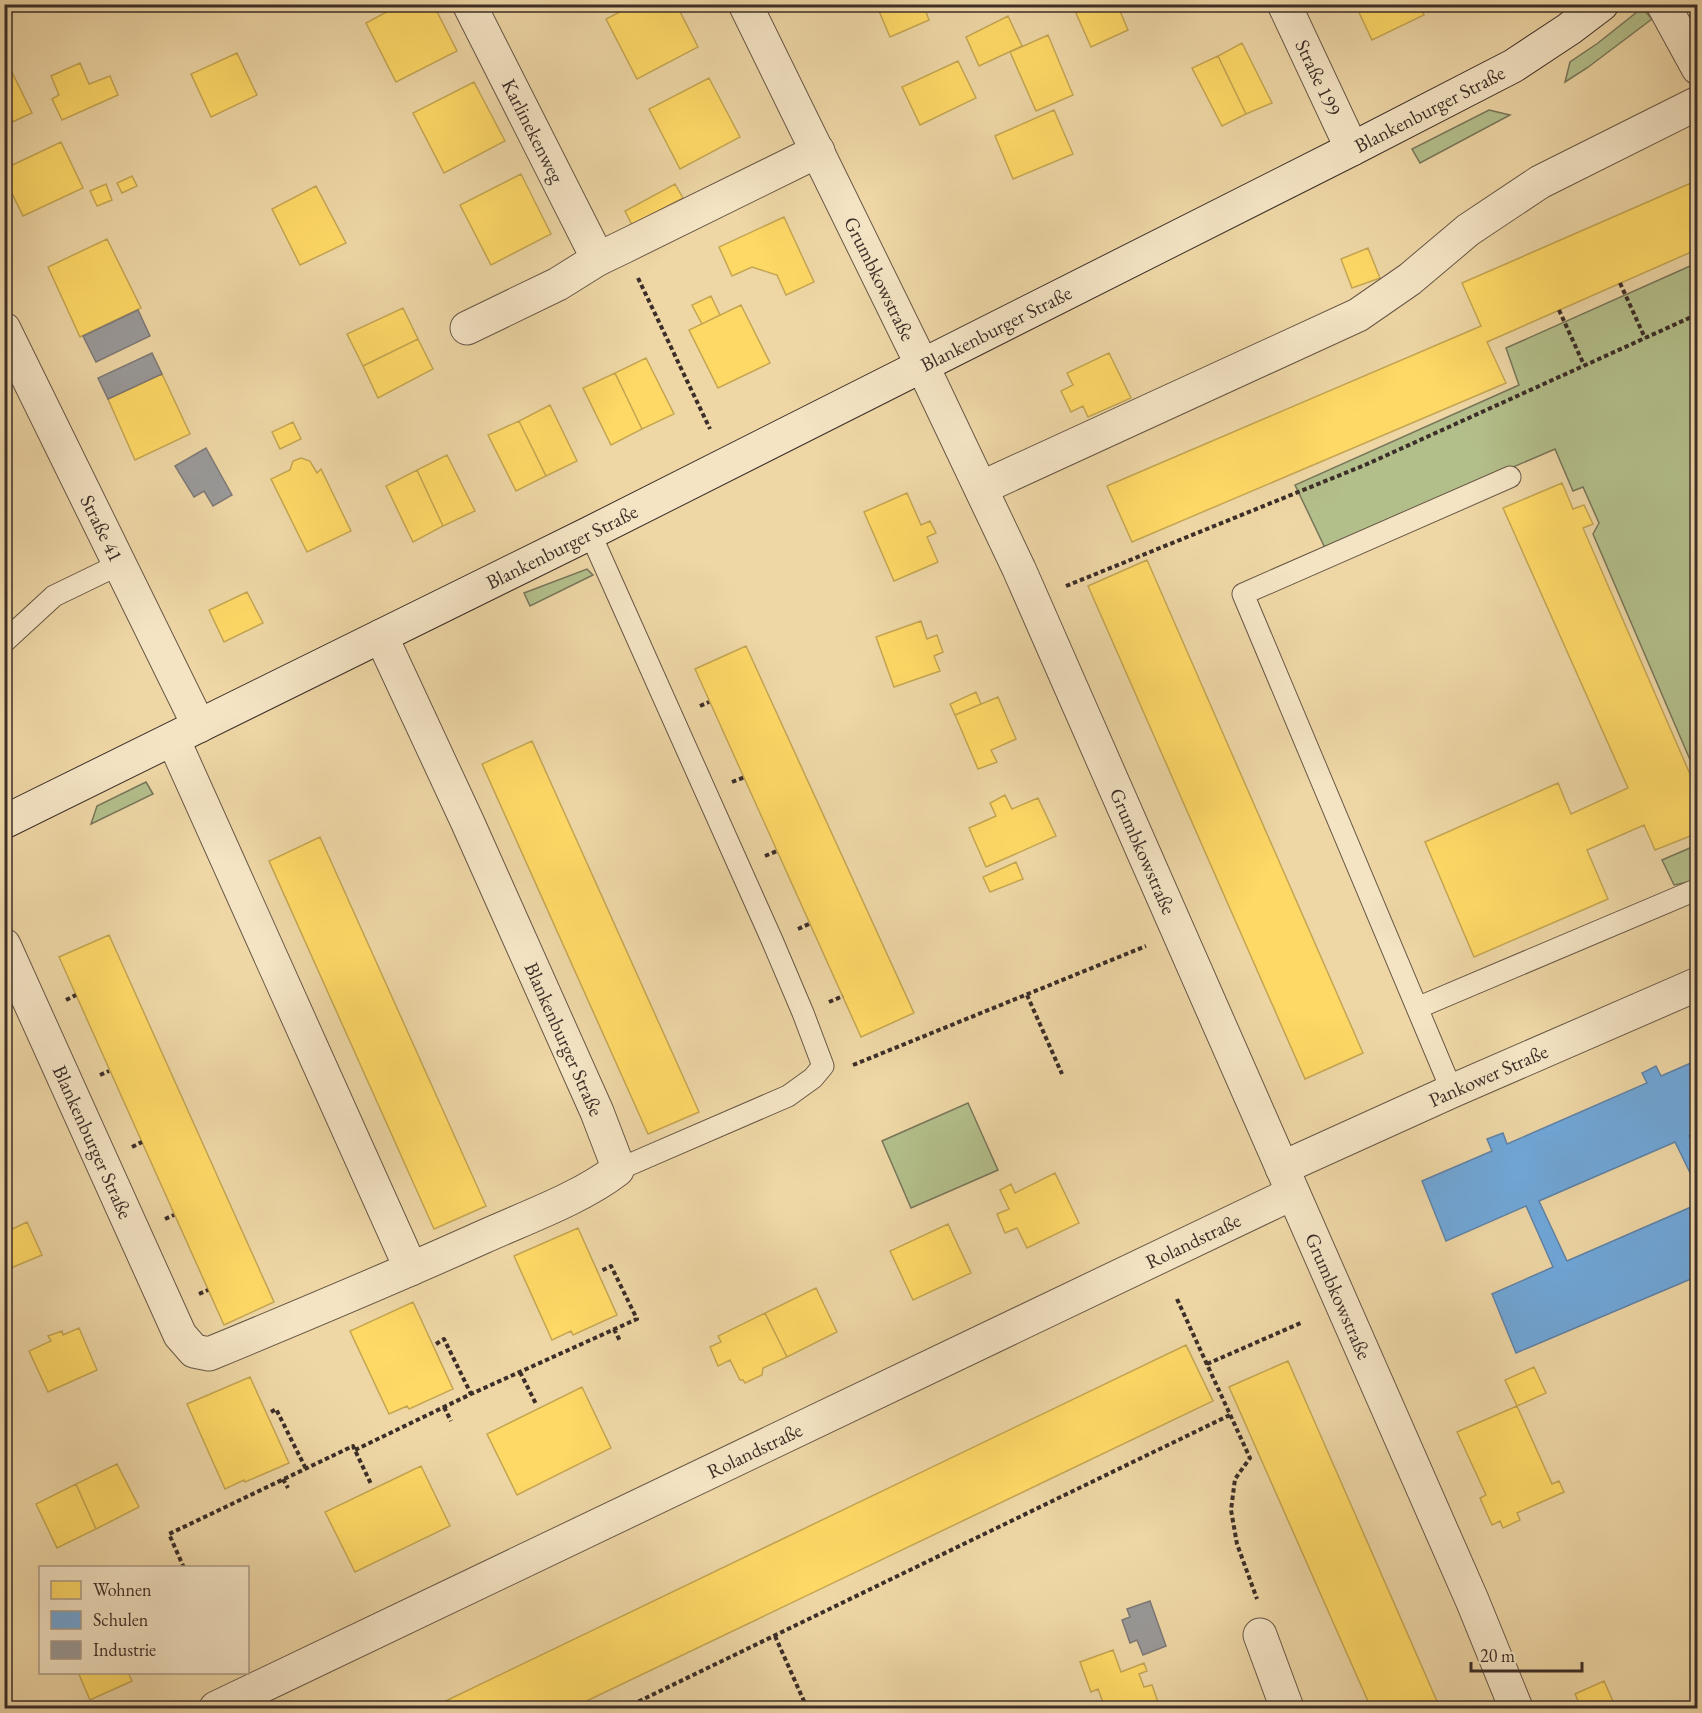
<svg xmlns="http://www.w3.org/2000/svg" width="1702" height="1713" font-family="'EB Garamond',serif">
  <rect width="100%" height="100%" fill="#eed6a5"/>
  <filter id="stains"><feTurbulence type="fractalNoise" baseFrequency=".00333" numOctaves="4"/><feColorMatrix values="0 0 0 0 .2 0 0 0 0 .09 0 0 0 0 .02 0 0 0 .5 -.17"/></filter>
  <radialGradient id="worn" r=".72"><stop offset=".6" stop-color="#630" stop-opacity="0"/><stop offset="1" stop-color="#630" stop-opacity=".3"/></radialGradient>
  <path fill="#b3bf8b" stroke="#78765a" stroke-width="1.5" d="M1642 8 1652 19 1587 68 1565 82 1570 62 1598 43Z
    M1489 110 1510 115 1420 163 1412 149Z
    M1697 263V766L1691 762 1593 534 1599 523 1583 487 1573 491 1555 449 1325 548 1295 485 1519 385 1506 348Z
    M587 569 593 575 530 606 524 593Z
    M146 782 153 794 91 824 97 806Z
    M1697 845V880L1674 885 1662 860Z
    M968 1103 998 1170 911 1208 882 1141Z"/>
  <path fill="#ffd966" stroke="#c4a653" stroke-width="1.5" d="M401 4H433L457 51 396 82 366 23Z
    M635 4H676L698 47 637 79 606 19Z
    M876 4H923L929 20 890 37Z
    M1072 4H1117L1128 30 1091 47Z
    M1355 4H1419L1424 15 1372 40Z
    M1008 16 1022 46 979 66 966 37Z
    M1048 35 1073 95 1036 111 1010 52Z
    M1242 43 1272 103 1246 114 1218 56Z
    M237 53 257 95 211 117 191 74Z
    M1218 56 1246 114 1222 126 1192 68Z
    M4 60H6L32 113 8 124 11 131 4 135Z
    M958 61 976 98 920 125 902 87Z
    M80 63 89 84 110 76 118 95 62 120 52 99 59 95 51 76Z
    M709 78 740 137 680 169 649 109Z
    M474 82 505 141 444 173 413 113Z
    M1054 110 1073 154 1013 179 995 136Z
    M61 142 83 188 23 216 4 177V169Z
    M521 174 551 234 491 265 460 205Z
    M132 176 137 186 122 193 117 183Z
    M1698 180V249L1487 342 1506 383 1132 542 1107 486 1481 326 1462 283Z
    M106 184 112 200 97 206 90 191Z
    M675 184 683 198 632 225 625 211Z
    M316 186 346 243 300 265 272 209Z
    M784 217 814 282 786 295 777 275 752 267 732 276 719 247Z
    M107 239 141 308 80 337 48 267Z
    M1368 248 1380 278 1352 288 1341 259Z
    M711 296 720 315 702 324 692 305Z
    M741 305 770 363 718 388 689 330Z
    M403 308 418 339 363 366 347 334Z
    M418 339 433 369 378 398 363 366Z
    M1109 353 1131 398 1088 417 1083 406 1071 412 1061 391 1073 385 1067 373Z
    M646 358 674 414 642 429 615 373Z
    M615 373 642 429 611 445 583 388Z
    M162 374 190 434 135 460 108 399Z
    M550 405 577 461 546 476 519 421Z
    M519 421 546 476 516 491 488 435Z
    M293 422 301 439 280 449 272 432Z
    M447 455 475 511 443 526 417 470Z
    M301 458 310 461 317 473 321 469 351 531 307 552 271 479 290 470 293 461Z
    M417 470 443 526 413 542 386 486Z
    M1562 483 1573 509 1584 505 1593 524 1583 528 1693 781 1698 779V833L1655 850 1644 825 1587 850 1608 899 1474 957 1425 842 1558 783 1571 814 1628 788 1503 508Z
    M907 493 921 525 930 521 936 533 927 537 938 562 894 581 864 512Z
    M1147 560 1363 1053 1305 1079 1088 586Z
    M247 592 263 623 224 642 209 610Z
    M921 621 927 639 937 635 943 652 934 656 940 671 894 687 876 637Z
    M746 646 914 1013 861 1037 695 669Z
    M976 692 981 704 955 715 950 704Z
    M998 697 1016 739 991 750 997 762 978 769 955 715Z
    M532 741 699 1112 648 1134 482 764Z
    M1005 795 1012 809 1038 798 1056 836 986 867 969 828 996 816 990 803Z
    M320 837 486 1206 434 1229 269 861Z
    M1016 862 1023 879 990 892 983 877Z
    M109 935 274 1302 224 1325 59 957Z
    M1055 1173 1079 1223 1027 1248 1017 1228 1005 1233 997 1214 1009 1209 1000 1190 1011 1184 1015 1193Z
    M27 1222 42 1255 4 1271V1233Z
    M948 1224 971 1273 913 1300 890 1251Z
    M578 1228 617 1315 573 1335 571 1331 552 1340 514 1256Z
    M816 1288 837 1332 787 1357 765 1313Z
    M413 1302 453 1389 409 1409 407 1406 389 1414 350 1331Z
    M765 1313 787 1357 763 1368 762 1375 745 1383 743 1380H740L730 1360 718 1366 710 1347 721 1342 718 1336Z
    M79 1328 97 1370 48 1392 29 1351 51 1341 48 1336 62 1331 63 1335Z
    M1186 1345 1213 1401 572 1708H431Z
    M1288 1361 1440 1708H1371L1229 1387Z
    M1534 1367 1546 1393 1517 1406 1505 1380Z
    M250 1377 289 1463 245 1482 244 1480 225 1489 187 1404Z
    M582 1387 611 1448 517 1495 487 1434Z
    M1517 1406 1552 1484 1559 1481 1564 1492 1517 1513 1520 1520 1503 1528 1500 1521 1492 1525 1480 1498 1486 1495 1457 1432Z
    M117 1464 139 1507 96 1529 76 1484Z
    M421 1466 450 1526 355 1572 325 1512Z
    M76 1484 96 1529 57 1548 36 1504Z
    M1113 1650 1121 1672 1144 1663 1147 1671 1139 1674 1144 1687 1152 1685 1159 1705 1151 1708H1105L1098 1689 1091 1692 1080 1662Z
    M78 1672H128L132 1681 90 1700Z
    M1604 1681 1616 1708H1581L1575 1694Z"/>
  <path fill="#6fa8dc" stroke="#6083a6" stroke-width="1.5" d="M1698 1060V1133L1689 1136 1698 1155V1189L1675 1142 1539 1201 1567 1261 1698 1204V1276L1516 1353 1492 1294 1553 1267 1526 1206 1446 1241 1422 1181 1492 1151 1487 1139 1503 1133 1507 1144 1647 1083 1642 1073 1656 1066 1661 1076Z"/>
  <path fill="#999" stroke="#7d7977" stroke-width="1.5" d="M138 310 150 336 96 362 83 336Z
    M152 353 162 374 108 399 98 378Z
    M206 448 232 495 213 506 204 491 194 497 175 466Z
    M1150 1601 1166 1646 1143 1655 1137 1640 1130 1643 1122 1620 1130 1617 1127 1609Z"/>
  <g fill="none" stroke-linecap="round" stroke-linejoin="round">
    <g stroke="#685847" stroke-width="23">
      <path id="service" d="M590 533 772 940 803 1013 823 1066 813 1078 788 1096 617 1170
        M4 642 54 596 120 564
        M1417 1008 1698 889
        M1452 1091 1243 594 1510 477"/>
    </g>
    <g stroke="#685847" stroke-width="35">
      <g id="minor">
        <path id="s1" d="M469 4 598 259"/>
        <path id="s2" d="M1284 4 1352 149"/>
        <path d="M1663 4 1698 68"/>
        <path d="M467 328 558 284 598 259 623 247 818 151"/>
        <path id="s3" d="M4 329 199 726"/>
        <path id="s4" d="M922 365 1019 569 1472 1600 1516 1708"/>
        <path d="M981 488 1358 315 1410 279 1468 230 1540 182 1698 103"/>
        <path d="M173 739 411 1269"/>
        <path id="s5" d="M4 945 180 1335 194 1351 209 1354C301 1316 392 1278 483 1237 525 1218 581 1198 617 1170L615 1159 597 1112 467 821 381 636"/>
        <path id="s6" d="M1282 1168 1452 1091 1698 984"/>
        <path d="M1260 1635 1287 1708"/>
        <path id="s7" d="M216 1708 1293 1193"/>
      </g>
    </g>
    <g stroke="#685847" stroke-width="35">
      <g id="tertiary">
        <path id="s8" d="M745 4 922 365"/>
      </g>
    </g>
    <g stroke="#3c2e28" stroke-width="35">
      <g id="secondary">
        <path id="s9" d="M4 822 590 533 1352 149 1513 66 1569 29 1602 4"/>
      </g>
    </g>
    <path stroke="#3c2e28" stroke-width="4" stroke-dasharray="4.5 3" stroke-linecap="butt" d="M638 278 710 429
      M1620 283 1645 338
      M1559 310 1584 365
      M1066 586 1365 465 1698 314
      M700 706 709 702
      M732 782 745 777
      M765 856 777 851
      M798 929 809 924
      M1027 995 1062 1074
      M66 1000 76 995
      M829 1002 843 996
      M853 1065 1146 946
      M100 1075 109 1071
      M132 1147 142 1142
      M165 1219 174 1215
      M199 1294 208 1290
      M1177 1299 1250 1458 1235 1479 1231 1510 1237 1544 1257 1599
      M614 1329 620 1341
      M436 1344 444 1339 471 1394
      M1207 1364 1303 1322
      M520 1372 536 1404
      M444 1407 451 1421
      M271 1412 276 1409 306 1469
      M355 1450 471 1394 637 1319 611 1266 601 1271
      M283 1479 288 1488
      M184 1568 169 1534 353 1446 371 1484
      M775 1636 807 1708
      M625 1708 1230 1415"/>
    <use href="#service" stroke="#f4e4c4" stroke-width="21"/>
    <use href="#minor" stroke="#f4e4c4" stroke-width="33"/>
    <use href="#tertiary" stroke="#f4e4c4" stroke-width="33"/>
    <use href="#secondary" stroke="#f4e4c4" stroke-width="33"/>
  </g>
  <g text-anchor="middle" stroke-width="6" stroke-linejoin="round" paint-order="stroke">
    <g font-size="20" fill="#3c2e28" stroke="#f4e4c4">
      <text dy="7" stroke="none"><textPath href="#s2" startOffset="81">Straße 199</textPath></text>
      <text dy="7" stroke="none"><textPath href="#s9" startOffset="1594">Blankenburger Straße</textPath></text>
      <text dy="7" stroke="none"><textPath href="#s1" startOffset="142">Karlinekenweg</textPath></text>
      <text dy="7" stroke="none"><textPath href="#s8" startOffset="306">Grumbkowstraße</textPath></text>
      <text dy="7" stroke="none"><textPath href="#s9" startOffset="1108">Blankenburger Straße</textPath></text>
      <text dy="7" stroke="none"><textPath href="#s3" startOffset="222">Straße 41</textPath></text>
      <text dy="7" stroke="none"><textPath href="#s9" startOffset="622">Blankenburger Straße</textPath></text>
      <text dy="7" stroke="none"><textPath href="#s4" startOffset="534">Grumbkowstraße</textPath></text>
      <text transform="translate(564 1039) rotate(66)" y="7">Blankenburger Straße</text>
      <text dy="7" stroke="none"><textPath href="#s6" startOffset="226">Pankower Straße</textPath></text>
      <text dy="7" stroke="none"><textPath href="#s5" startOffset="216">Blankenburger Straße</textPath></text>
      <text dy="7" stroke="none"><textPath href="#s7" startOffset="1083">Rolandstraße</textPath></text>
      <text dy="7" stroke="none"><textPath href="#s4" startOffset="1020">Grumbkowstraße</textPath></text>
      <text dy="7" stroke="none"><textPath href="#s7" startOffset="597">Rolandstraße</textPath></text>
    </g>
  </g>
  <rect width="1702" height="1713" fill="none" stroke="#eed6a5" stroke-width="24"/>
  <rect x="6" y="6" width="1690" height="1701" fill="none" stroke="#3c2e28" stroke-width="3"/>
  <rect x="12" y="12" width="1678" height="1689" fill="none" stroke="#3c2e28" stroke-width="1.5"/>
  <rect x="39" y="1566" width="210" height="108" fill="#f4e4c4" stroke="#aa9b86" stroke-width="1.5"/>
  <rect x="51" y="1581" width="30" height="18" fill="#ffd966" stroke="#aa9b86" stroke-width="1.5"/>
  <text x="93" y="1596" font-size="18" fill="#3c2e28">Wohnen</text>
  <rect x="51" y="1611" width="30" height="18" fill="#6fa8dc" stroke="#aa9b86" stroke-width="1.5"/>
  <text x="93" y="1626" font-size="18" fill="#3c2e28">Schulen</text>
  <rect x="51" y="1641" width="30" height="18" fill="#999999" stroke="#aa9b86" stroke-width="1.5"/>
  <text x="93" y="1656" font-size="18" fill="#3c2e28">Industrie</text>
  <path d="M1471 1662v9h111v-9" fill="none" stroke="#3c2e28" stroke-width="3"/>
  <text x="1480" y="1662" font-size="18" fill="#3c2e28" stroke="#f4e4c4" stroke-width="4.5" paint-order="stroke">20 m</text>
  <rect width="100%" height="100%" filter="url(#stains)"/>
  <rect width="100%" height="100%" fill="url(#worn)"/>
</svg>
